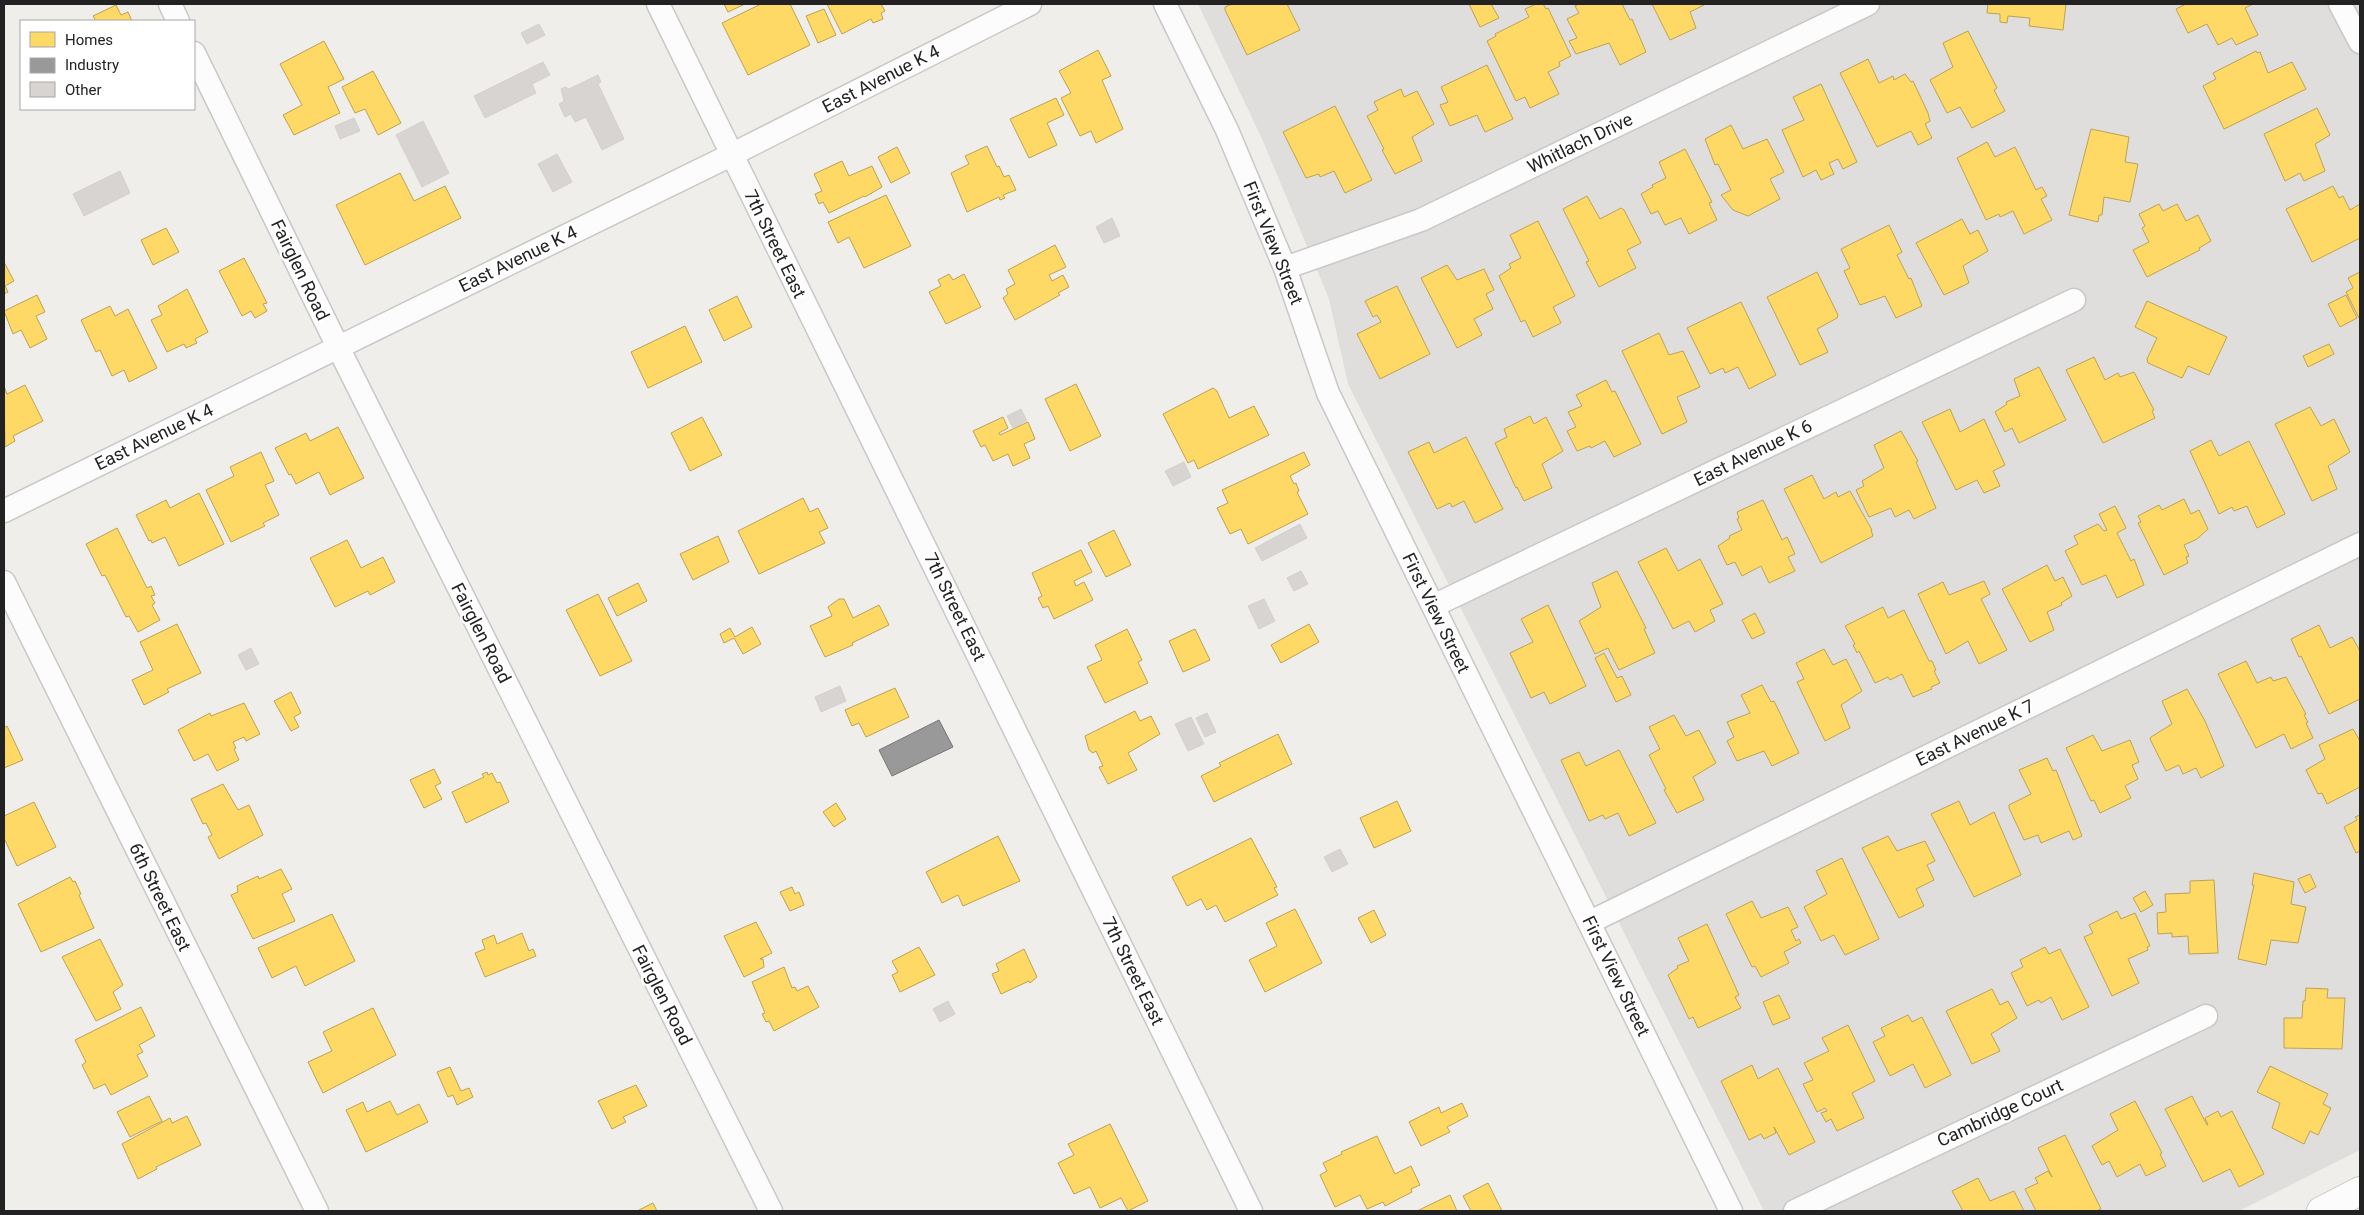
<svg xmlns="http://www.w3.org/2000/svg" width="2364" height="1215" font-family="Roboto,sans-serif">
  <rect width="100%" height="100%" fill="#f0eeeb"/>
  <path fill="#dfdedc" d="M1198 4H2360V1150L2239 1211H1764L1348 384 1329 299 1263 141Z"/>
  <path fill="#ffd966" stroke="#bda252" d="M724 4H745L728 12Z
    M761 4H790L810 45 748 75 722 23Z
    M827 4H881L885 11 881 13 883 19 873 23 871 19 842 34Z
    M1232 4H1287L1300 30 1247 55 1225 10V7Z
    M1469 4H1491L1499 18 1480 27Z
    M1536 4H1543L1546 9 1548 8 1571 56 1559 62 1560 66 1548 72 1559 94 1530 108 1525 97 1516 101 1487 41 1496 36 1495 34 1529 17 1525 9Z
    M1579 4H1622L1630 20 1632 19 1646 52 1620 65 1609 43 1576 54 1569 41 1577 38 1567 19 1579 13 1575 6Z
    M1652 4H1703L1704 5 1690 12 1696 28 1670 40Z
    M1988 4H2066L2063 30 2029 26 2030 18 2008 16 2007 23 2000 22V14L1987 13Z
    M2186 4H2253L2245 8 2258 35 2236 45 2232 38 2218 45 2207 24 2188 33 2176 9Z
    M116 5 121 15 128 12 132 21H96L93 16Z
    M824 9 836 35 818 43 806 16Z
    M1968 31 1997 88 1994 90 2005 111 1972 128 1960 107 1947 113 1930 80 1953 67 1943 43Z
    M324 41 344 79 328 87 340 113 294 135 283 115 302 105 280 64Z
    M1098 50 1111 76 1102 80 1123 129 1096 143 1091 131 1080 136 1061 98 1071 93 1059 71Z
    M2256 51 2257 53 2260 52 2268 73 2292 62 2306 89 2224 129 2203 86 2216 79 2213 73Z
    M1868 59 1879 83 1893 76 1894 80 1905 74 1911 82 1913 81 1928 113 1930 121 1925 124 1932 138 1918 145 1911 131 1877 147 1840 73Z
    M1487 65 1513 119 1485 132 1477 115 1450 126 1440 105 1448 102 1441 87Z
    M373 71 401 123 378 135 365 109 355 113 342 87Z
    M1821 84 1857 162 1843 169 1838 159 1829 163 1834 174 1821 180 1816 170 1803 177 1782 130 1804 120 1793 97Z
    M1401 89 1404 97 1417 91 1434 124 1412 137 1422 161 1395 174 1382 150 1384 149 1367 116 1378 110 1374 102Z
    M1056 98 1064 115 1047 123 1057 145 1029 158 1010 119Z
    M1335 106 1372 180 1345 193 1334 171 1320 177 1319 174 1306 178 1283 132Z
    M2317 108 2330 135 2315 144 2325 171 2304 181 2300 173 2285 181 2264 134Z
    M1731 125 1743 149 1767 139 1784 172 1770 179 1780 199 1748 216 1733 210 1721 195 1731 190 1718 164 1715 165 1705 139Z
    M2091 129 2129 137 2125 162 2138 164 2130 202 2104 197 2102 215H2099L2098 222 2069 215Z
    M1987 142 1995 157 2015 147 2036 190 2042 187 2047 196 2041 199 2052 220 2024 234 2013 211 2000 217 1999 214 1986 220 1957 158Z
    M987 146 997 167 999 166 1004 177 1009 175 1016 190 1003 195 1005 198 1000 200 999 197 967 212 951 173 969 164 965 156Z
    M897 147 910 173 891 183 878 157Z
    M1685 149 1712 202 1709 203 1717 220 1689 234 1681 218 1665 225 1658 211 1651 214 1641 194 1653 187 1652 185 1666 178 1659 162Z
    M842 161 849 176 872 166 882 187 865 197 864 196 829 213 823 202 819 204 815 194 822 191 814 174Z
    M400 173 414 201 445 186 461 218 365 265 336 205Z
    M2333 186 2339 198 2343 196 2350 210 2360 204V238L2312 262 2286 209Z
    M886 195 911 246 864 268 849 237 838 243 828 222Z
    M1587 196 1600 219 1621 208 1624 210 1641 243 1627 250 1636 268 1599 287 1586 262 1589 261 1563 209Z
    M2159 204 2163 211 2177 204 2186 221 2198 215 2211 241 2199 248 2200 250 2147 277 2133 250 2149 242 2142 228 2145 226 2139 214Z
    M1962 219 1970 234 1978 230 1988 251 1963 266 1969 283 1944 295 1916 243Z
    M1538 221 1575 296 1553 307 1561 323 1533 337 1525 320 1521 322 1499 276 1511 268 1509 264 1521 258 1510 235Z
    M1889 225 1902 252 1897 255 1909 279 1911 278 1922 306 1896 318 1885 296 1860 305 1844 271 1850 268 1841 249Z
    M166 228 179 252 153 265 141 240Z
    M1055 245 1066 267 1049 275 1052 281 1063 275 1069 287 1058 293 1060 295 1015 320 1003 298 1008 294 1006 289 1015 284 1008 270Z
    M244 258 267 303 263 304 267 311 255 318 251 311 242 316 219 271Z
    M4 262 14 281 5 286 8 292 4 294Z
    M1447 265 1457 280 1484 269 1494 290 1486 294 1493 309 1474 319 1482 335 1457 348 1421 278Z
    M1817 272 1838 315 1837 318 1817 329 1828 352 1800 365 1767 297Z
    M2360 272V317L2359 318 2346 292 2353 288 2348 278Z
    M949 274 953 280 964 274 981 307 946 324 929 292 941 286 938 280Z
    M1397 286 1430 354 1380 379 1357 334 1381 322 1377 315 1373 317 1365 301Z
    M187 289 208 332 195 339 197 343 186 348 184 344 167 352 151 320 162 315 158 306Z
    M37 295 45 312 36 316 47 339 30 348 21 330 13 334 4 311Z
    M2346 295 2357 318 2340 327 2328 304Z
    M737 296 752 327 724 341 709 310Z
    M2147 301 2227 337 2209 375 2188 366 2182 378 2148 363 2147 359 2157 338 2135 327Z
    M1741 302 1776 375 1749 389 1738 367 1725 373 1723 368 1710 374 1687 328Z
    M110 306 115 316 128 309 157 368 129 382 124 370 112 376 100 350 96 352 81 320Z
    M685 326 702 362 648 388 631 352Z
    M1659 333 1669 355 1683 351 1700 387 1677 397 1687 422 1662 434 1622 351Z
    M2329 344 2334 354 2308 367 2303 356Z
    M2094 357 2105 380 2118 373 2120 377 2134 372 2154 410 2152 411 2155 418 2103 443 2066 370Z
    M2039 367 2066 420 2019 443 2012 428 2005 432 1995 412 2007 404 2006 402 2020 396 2014 379Z
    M1606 380 1612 392 1615 391 1641 444 1614 457 1605 441 1591 448 1590 446 1577 451 1567 431 1576 427 1568 412 1582 406 1576 395Z
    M1076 384 1101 436 1070 451 1045 399Z
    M25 385 43 421 13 436 15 441 5 447 4 386 7 394Z
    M1213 388 1217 391 1229 418 1254 406 1269 435 1198 469 1194 460 1188 463 1163 414Z
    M2310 407 2321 426 2334 419 2350 452 2328 466 2337 489 2312 501 2275 424Z
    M1950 409 1960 432 1984 419 2005 465 1993 471 2000 486 1984 493 1977 480 1956 490 1922 422Z
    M1530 416 1534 424 1546 417 1563 451 1542 464 1552 488 1524 501 1517 487 1516 488 1495 443 1507 437 1504 429Z
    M702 417 722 455 690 471 671 433Z
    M1003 417 1008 428 999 433 1000 435 1028 422 1035 439 1024 444 1030 458 1013 466 1008 454 993 461 985 445 981 447 973 431Z
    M338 427 364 478 330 495 319 472 296 484 291 474 289 475 275 448 306 433 310 441Z
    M1901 431 1918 461 1916 462 1936 508 1914 519 1909 510 1895 517 1891 508 1869 517 1856 490 1864 486 1862 481 1884 468 1874 445Z
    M1466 437 1503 509 1475 523 1464 501 1452 507 1450 503 1437 509 1408 452 1429 442 1434 453Z
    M2211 440 2219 456 2249 441 2285 514 2257 528 2247 506 2234 511 2232 507 2219 514 2190 451Z
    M261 452 274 481 265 485 279 515 263 523 265 526 231 542 206 490 234 476 230 467Z
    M1304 452 1310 465 1290 476 1294 484 1296 483 1299 491 1297 492 1308 514 1248 544 1241 529 1230 534 1217 508 1228 503 1222 490Z
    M1812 475 1824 499 1836 492 1838 497 1850 491 1872 530H1871L1873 536 1821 563 1784 489Z
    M199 493 224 544 179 566 165 537 152 543 151 540 149 541 136 515 166 500 170 508Z
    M803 498 810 512 818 508 828 528 819 532 825 543 759 574 738 531Z
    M2184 499 2191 514 2199 510 2208 529 2197 539 2184 545 2189 556 2186 557 2188 563 2164 575 2138 523 2141 522 2138 516 2159 505 2162 510Z
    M1763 500 1782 540 1787 537 1795 554 1788 557 1795 571 1769 583 1761 566 1742 576 1735 562 1727 565 1718 546 1730 538 1729 536 1742 530 1737 519 1739 518 1737 512Z
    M2115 506 2126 528 2117 533 2131 561 2134 559 2144 585 2117 598 2106 575 2082 585 2065 551 2078 544 2074 536 2098 524 2104 531 2107 530 2099 514Z
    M117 528 147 588 151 586 155 595 151 596 155 603 152 605 160 620 138 632 129 616 126 617 105 575 102 576 86 544Z
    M1114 530 1131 565 1106 577 1088 543Z
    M718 536 729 562 693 580 680 554Z
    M347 540 361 568 383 557 395 582 370 595 368 591 335 607 310 558Z
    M1666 548 1678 571 1700 559 1723 604 1710 610 1715 621 1695 632 1689 621 1673 629 1638 562Z
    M1081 550 1092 572 1074 581 1076 586 1084 582 1093 600 1054 619 1048 606 1043 608 1038 598 1042 596 1032 573Z
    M2047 565 2055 581 2063 577 2072 596 2061 603 2062 605 2047 612 2054 630 2030 642 2002 589Z
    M1617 571 1646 628 1644 629 1655 653 1619 670 1608 648 1595 654 1579 621 1601 607 1592 583Z
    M1984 581 1990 594 1981 599 2007 650 1979 664 1968 641 1946 654 1918 594 1943 582 1949 595Z
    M638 583 647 601 617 616 608 598Z
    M598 594 632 661 600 676 566 610Z
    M839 599H844L853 618 879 605 889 625 852 643 853 645 825 657 810 626 832 616 828 607Z
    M1548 605 1586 686 1550 704 1544 692 1531 698 1510 653 1533 642 1521 619Z
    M1883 607 1888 618 1904 610 1929 661H1932L1936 670 1934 671 1940 683 1931 687 1932 689 1913 697 1902 674 1890 680 1888 677 1875 683 1859 651 1857 653 1853 645 1855 644 1845 626Z
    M1755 613 1765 633 1752 639 1742 620Z
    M177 624 201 673 167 689 169 692 144 705 132 680 153 670 140 642Z
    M1309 624 1319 642 1281 663 1271 645Z
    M2319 625 2330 648 2352 637 2360 651V699L2329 714 2301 656 2299 657 2291 639Z
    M752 627 761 644 743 654 734 638 724 643 720 634 730 628 735 637Z
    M1127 629 1142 660 1138 662 1148 683 1105 703 1087 667 1102 660 1095 645Z
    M1195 629 1210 660 1183 672 1169 641Z
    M1824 649 1833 665 1846 659 1862 691 1841 705 1850 728 1825 741 1797 682 1804 679 1796 663Z
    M1604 653 1617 678 1622 676 1631 695 1616 702 1595 658Z
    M2246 661 2257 683 2271 677 2273 681 2286 677 2306 714 2304 715 2308 722 2306 723 2313 738 2291 749 2284 734 2256 748 2218 674Z
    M1762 685 1771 702 1774 701 1799 753 1772 766 1764 751 1737 761 1727 741 1734 737 1727 722 1750 713 1741 695Z
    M895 688 909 717 866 737 859 723 852 726 845 710Z
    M2187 689 2205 721 2224 766 2201 778 2196 768 2183 774 2179 765 2166 771 2150 739 2151 737 2172 724 2162 701Z
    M291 692 301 713 294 717 299 727 291 731 274 701Z
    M244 703 260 734 246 741 244 737 233 742 236 748 234 749 239 760 217 771 208 754 194 761 178 730 210 713 211 716Z
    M1135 711 1140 721 1151 716 1160 734 1128 753 1137 770 1108 784 1099 767 1103 766 1096 751 1093 753 1089 750 1085 736Z
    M1674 715 1686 736 1699 730 1716 763 1693 777 1704 800 1677 813 1664 790 1666 789 1649 755 1660 749 1649 727Z
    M7 726 23 760 4 768V728Z
    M2353 729 2360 741V787L2327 804 2322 793 2318 794 2306 770 2325 759 2319 745Z
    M1278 734 1292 764 1214 802 1201 776 1221 766 1219 763Z
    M2093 735 2102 751 2130 740 2139 762 2132 765 2138 779 2125 786 2131 798 2100 813 2094 800 2091 801 2066 748Z
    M1619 750 1656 823 1629 836 1618 813 1605 819 1603 815 1589 821 1561 760 1579 752 1586 766Z
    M2047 758 2053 771 2056 770 2082 836 2073 840 2069 831 2041 843 2038 835 2024 840 2009 808V805L2031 794 2019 770Z
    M434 769 441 783 435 786 442 799 424 808 410 780Z
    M487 772 488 775 492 773 497 783 500 782 509 802 466 823 452 792 484 777 482 774Z
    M223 784 238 810 249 805 263 835 219 859 208 837 212 835 206 823 203 824 191 799Z
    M1397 801 1411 831 1374 848 1360 818Z
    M1959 801 1970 825 1994 812 2021 875 1974 897 1931 814Z
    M34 802 56 847 17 866 4 838V816Z
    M836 803 846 819 834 827 823 812Z
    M2360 815V851L2356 853 2344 827 2357 820 2355 817Z
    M998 836 1020 881 963 906 958 895 942 903 926 872Z
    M1888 836 1897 851 1925 841 1935 861 1927 865 1934 880 1916 889 1924 906 1899 918 1862 848Z
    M1251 838 1277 887 1274 888 1278 895 1225 922 1216 905 1207 910 1201 899 1187 906 1172 877Z
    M1842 858 1879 939 1845 955 1834 935 1821 941 1804 907 1827 894 1816 871Z
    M281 869 292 889 282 894 295 921 253 939 231 895 238 892 237 886 258 876 259 879Z
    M2254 873 2294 882 2291 904 2306 907 2298 943 2271 940 2266 965 2238 959 2254 885H2252Z
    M2310 874 2316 887 2305 893 2298 879Z
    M70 877 73 882 75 881 81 894 79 895 94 928 41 952 18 904Z
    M2214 880 2218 953 2189 954 2188 936 2172 937V933L2158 934 2157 913 2166 912 2165 894 2190 893V881Z
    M792 887 795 894 799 892 804 905 790 911 780 892Z
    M2145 891 2153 905 2141 912 2133 898Z
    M1752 901 1761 918 1788 907 1798 927 1791 930 1796 941 1799 939 1801 943 1784 952 1789 963 1761 977 1755 966 1752 967 1726 914Z
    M1295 909 1322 963 1265 992 1249 960 1277 946 1266 923Z
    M1374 910 1386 935 1371 943 1358 918Z
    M2117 911 2121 919 2135 913 2150 946 2147 947 2148 950 2128 959 2139 983 2112 996 2084 937 2093 933 2089 925Z
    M332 914 355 961 305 986 296 966 272 978 258 948Z
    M756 922 772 953 760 959H763L764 967 744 977 724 936Z
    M1707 924 1739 995 1735 997 1741 1008 1698 1028 1693 1017 1689 1019 1668 975 1678 968 1677 966 1689 961 1678 938Z
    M522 933 529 951 533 949 536 956 485 977 475 953 485 949 482 940 494 935 497 944Z
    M100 939 123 985 113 992 121 1009 96 1021 62 957Z
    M919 947 935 975 900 992 892 975 898 972 892 961Z
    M2045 947 2049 954 2060 949 2089 1007 2062 1020 2051 997 2041 1003 2039 1000 2027 1006 2011 973 2023 967 2020 960Z
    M1024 949 1037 977 1030 983 1029 981 1001 994 992 974 999 971 996 964Z
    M784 967 792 988 795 987 797 991 808 986 819 1007 774 1031 769 1021 766 1022 762 1014 765 1013 752 982Z
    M2306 988 2328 989 2327 998H2345L2342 1049 2284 1048V1018H2302L2303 1001H2305Z
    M1992 989 2000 1005 2008 1001 2017 1018 1991 1034 2000 1051 1972 1064 1946 1011Z
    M1779 995 1790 1018 1773 1025 1763 1002Z
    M141 1007 155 1036 139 1045 143 1052 137 1055 148 1076 111 1095 105 1084 94 1089 82 1065 86 1062 75 1040Z
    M373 1008 396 1055 323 1093 308 1062 332 1051 323 1032Z
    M1908 1015 1912 1022 1922 1017 1951 1075 1925 1088 1913 1064 1890 1076 1873 1042 1885 1036 1881 1028Z
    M1848 1025 1875 1081 1852 1093 1864 1118 1837 1131 1831 1119 1826 1122 1821 1113 1827 1111 1825 1108 1817 1112 1803 1084 1813 1080 1804 1063 1829 1051 1822 1038Z
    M1752 1065 1758 1079 1778 1068 1815 1142 1789 1155 1774 1127 1776 1133 1764 1139 1761 1134 1749 1140 1721 1081Z
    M2270 1066 2328 1094 2323 1104 2331 1108 2318 1135 2310 1131 2304 1144 2272 1128 2280 1103 2257 1092Z
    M450 1067 461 1091 469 1088 473 1097 457 1105 453 1095 448 1097 437 1072Z
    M636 1085 647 1106 623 1117 626 1122 612 1129 598 1101Z
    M149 1096 162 1121 130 1137 117 1112Z
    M2192 1096 2207 1125H2208L2205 1118 2218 1111 2221 1117 2232 1111 2264 1174 2239 1187 2230 1169 2203 1182 2165 1109Z
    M390 1101 397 1115 419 1104 428 1122 366 1152 346 1110 363 1102 367 1112Z
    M2135 1101 2162 1153 2160 1154 2166 1166 2146 1176 2140 1164 2117 1177 2109 1161 2102 1165 2092 1146 2118 1130 2110 1114Z
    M1462 1103 1468 1116 1447 1127 1450 1132 1421 1146 1409 1122 1439 1107 1441 1113Z
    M187 1116 201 1145 156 1167 157 1169 138 1179 122 1144 170 1118 172 1123Z
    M1110 1124 1148 1201 1128 1211 1121 1198 1100 1208 1090 1187 1074 1194 1058 1163 1074 1155 1068 1144Z
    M2065 1135 2101 1209 2096 1211H2036L2025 1189 2038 1183 2035 1178 2048 1171 2052 1177 2038 1148Z
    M1377 1136 1395 1174 1411 1166 1420 1185 1411 1189 1412 1192 1385 1206 1383 1202 1367 1209 1360 1195 1335 1207 1320 1175 1327 1171 1323 1163 1342 1154 1341 1152Z
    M1978 1178 1990 1201 2014 1191 2024 1211H1963L1952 1191Z
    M1488 1183 1502 1211H1471L1463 1196Z
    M1450 1195 1457 1211H1417Z
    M653 1203 657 1211H637Z"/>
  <path fill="#999" stroke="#757575" d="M939 720 953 747 892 776 879 750Z"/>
  <path fill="#d7d4d2" stroke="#d3d0cc" d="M539 24 545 35 527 44 521 33Z
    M543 62 550 75 532 84 536 93 485 118 474 96Z
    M598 75 601 82 598 84 624 139 602 150 586 117 575 122 571 114 565 117 559 104 564 101 561 89 565 87 569 89Z
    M354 118 360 131 340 139 335 126Z
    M423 121 449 173 422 187 396 135Z
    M557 154 572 182 553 192 538 164Z
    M120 171 130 193 84 216 73 194Z
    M1112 218 1120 236 1104 243 1096 227Z
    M1021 409 1027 421 1013 428 1007 416Z
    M1184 462 1191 477 1173 486 1165 471Z
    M1300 524 1307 538 1262 561 1255 548Z
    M1301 571 1308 584 1294 591 1287 578Z
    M1264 599 1275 621 1259 629 1248 606Z
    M251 648 259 664 246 670 238 655Z
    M840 686 846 701 821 712 815 697Z
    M1207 713 1216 732 1205 737 1196 718Z
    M1191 717 1204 744 1188 751 1175 724Z
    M1340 849 1348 864 1332 872 1324 857Z
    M948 1001 955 1014 940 1022 933 1009Z"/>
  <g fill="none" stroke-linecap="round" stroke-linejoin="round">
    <g stroke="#c9c8c7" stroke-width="25">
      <path id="minor" d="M170 4 178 21
        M658 4 1251 1211
        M1165 4 1227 130 1285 268 1328 393 1731 1211
        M2340 4 2360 42
        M194 53 338 347 771 1211
        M1285 268 1421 220 1868 4
        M4 511 731 155 1030 4
        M4 582 317 1211
        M1433 606 2074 300
        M1590 922 2360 544
        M1795 1211 2206 1016"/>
    </g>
    <g stroke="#c9c8c7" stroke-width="30">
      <path id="tertiary" d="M2321 1211 2360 1191"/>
    </g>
    <use href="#minor" stroke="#fdfcfc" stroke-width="22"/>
    <use href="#tertiary" stroke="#fdfcfc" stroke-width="28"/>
  </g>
  <g text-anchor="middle" stroke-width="5" stroke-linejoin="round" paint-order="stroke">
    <g font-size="18" fill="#222" stroke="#fff">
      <text transform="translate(881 79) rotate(-27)" y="6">East Avenue K 4</text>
      <text transform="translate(1580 143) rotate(-26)" y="6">Whitlach Drive</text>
      <text transform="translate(1273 243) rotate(68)" y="6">First View Street</text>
      <text transform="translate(775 244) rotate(64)" y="6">7th Street East</text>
      <text transform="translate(518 259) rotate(-26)" y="6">East Avenue K 4</text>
      <text transform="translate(300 270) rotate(64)" y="6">Fairglen Road</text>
      <text transform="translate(154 437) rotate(-26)" y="6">East Avenue K 4</text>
      <text transform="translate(1753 453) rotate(-26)" y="6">East Avenue K 6</text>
      <text transform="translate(955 607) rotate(64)" y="6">7th Street East</text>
      <text transform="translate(1436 613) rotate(64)" y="6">First View Street</text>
      <text transform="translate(481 633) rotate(63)" y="6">Fairglen Road</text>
      <text transform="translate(1975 733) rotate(-26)" y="6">East Avenue K 7</text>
      <text transform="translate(160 897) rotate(64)" y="6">6th Street East</text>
      <text transform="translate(1133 971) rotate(64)" y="6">7th Street East</text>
      <text transform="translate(1616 976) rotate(64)" y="6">First View Street</text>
      <text transform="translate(662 995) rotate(63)" y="6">Fairglen Road</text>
      <text transform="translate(2000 1113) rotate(-25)" y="6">Cambridge Court</text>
    </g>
  </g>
  <rect width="2364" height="1215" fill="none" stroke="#222222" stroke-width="10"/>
  <rect x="20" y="20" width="175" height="90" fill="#ffffff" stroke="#a7a7a7"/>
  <rect x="30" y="32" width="25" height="15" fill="#ffd966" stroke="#a7a7a7"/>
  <text x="65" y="45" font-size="15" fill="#222222">Homes</text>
  <rect x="30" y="58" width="25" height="15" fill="#999999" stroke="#a7a7a7"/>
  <text x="65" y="70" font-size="15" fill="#222222">Industry</text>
  <rect x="30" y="82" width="25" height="15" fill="#d7d4d2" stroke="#a7a7a7"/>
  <text x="65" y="95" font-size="15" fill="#222222">Other</text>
</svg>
